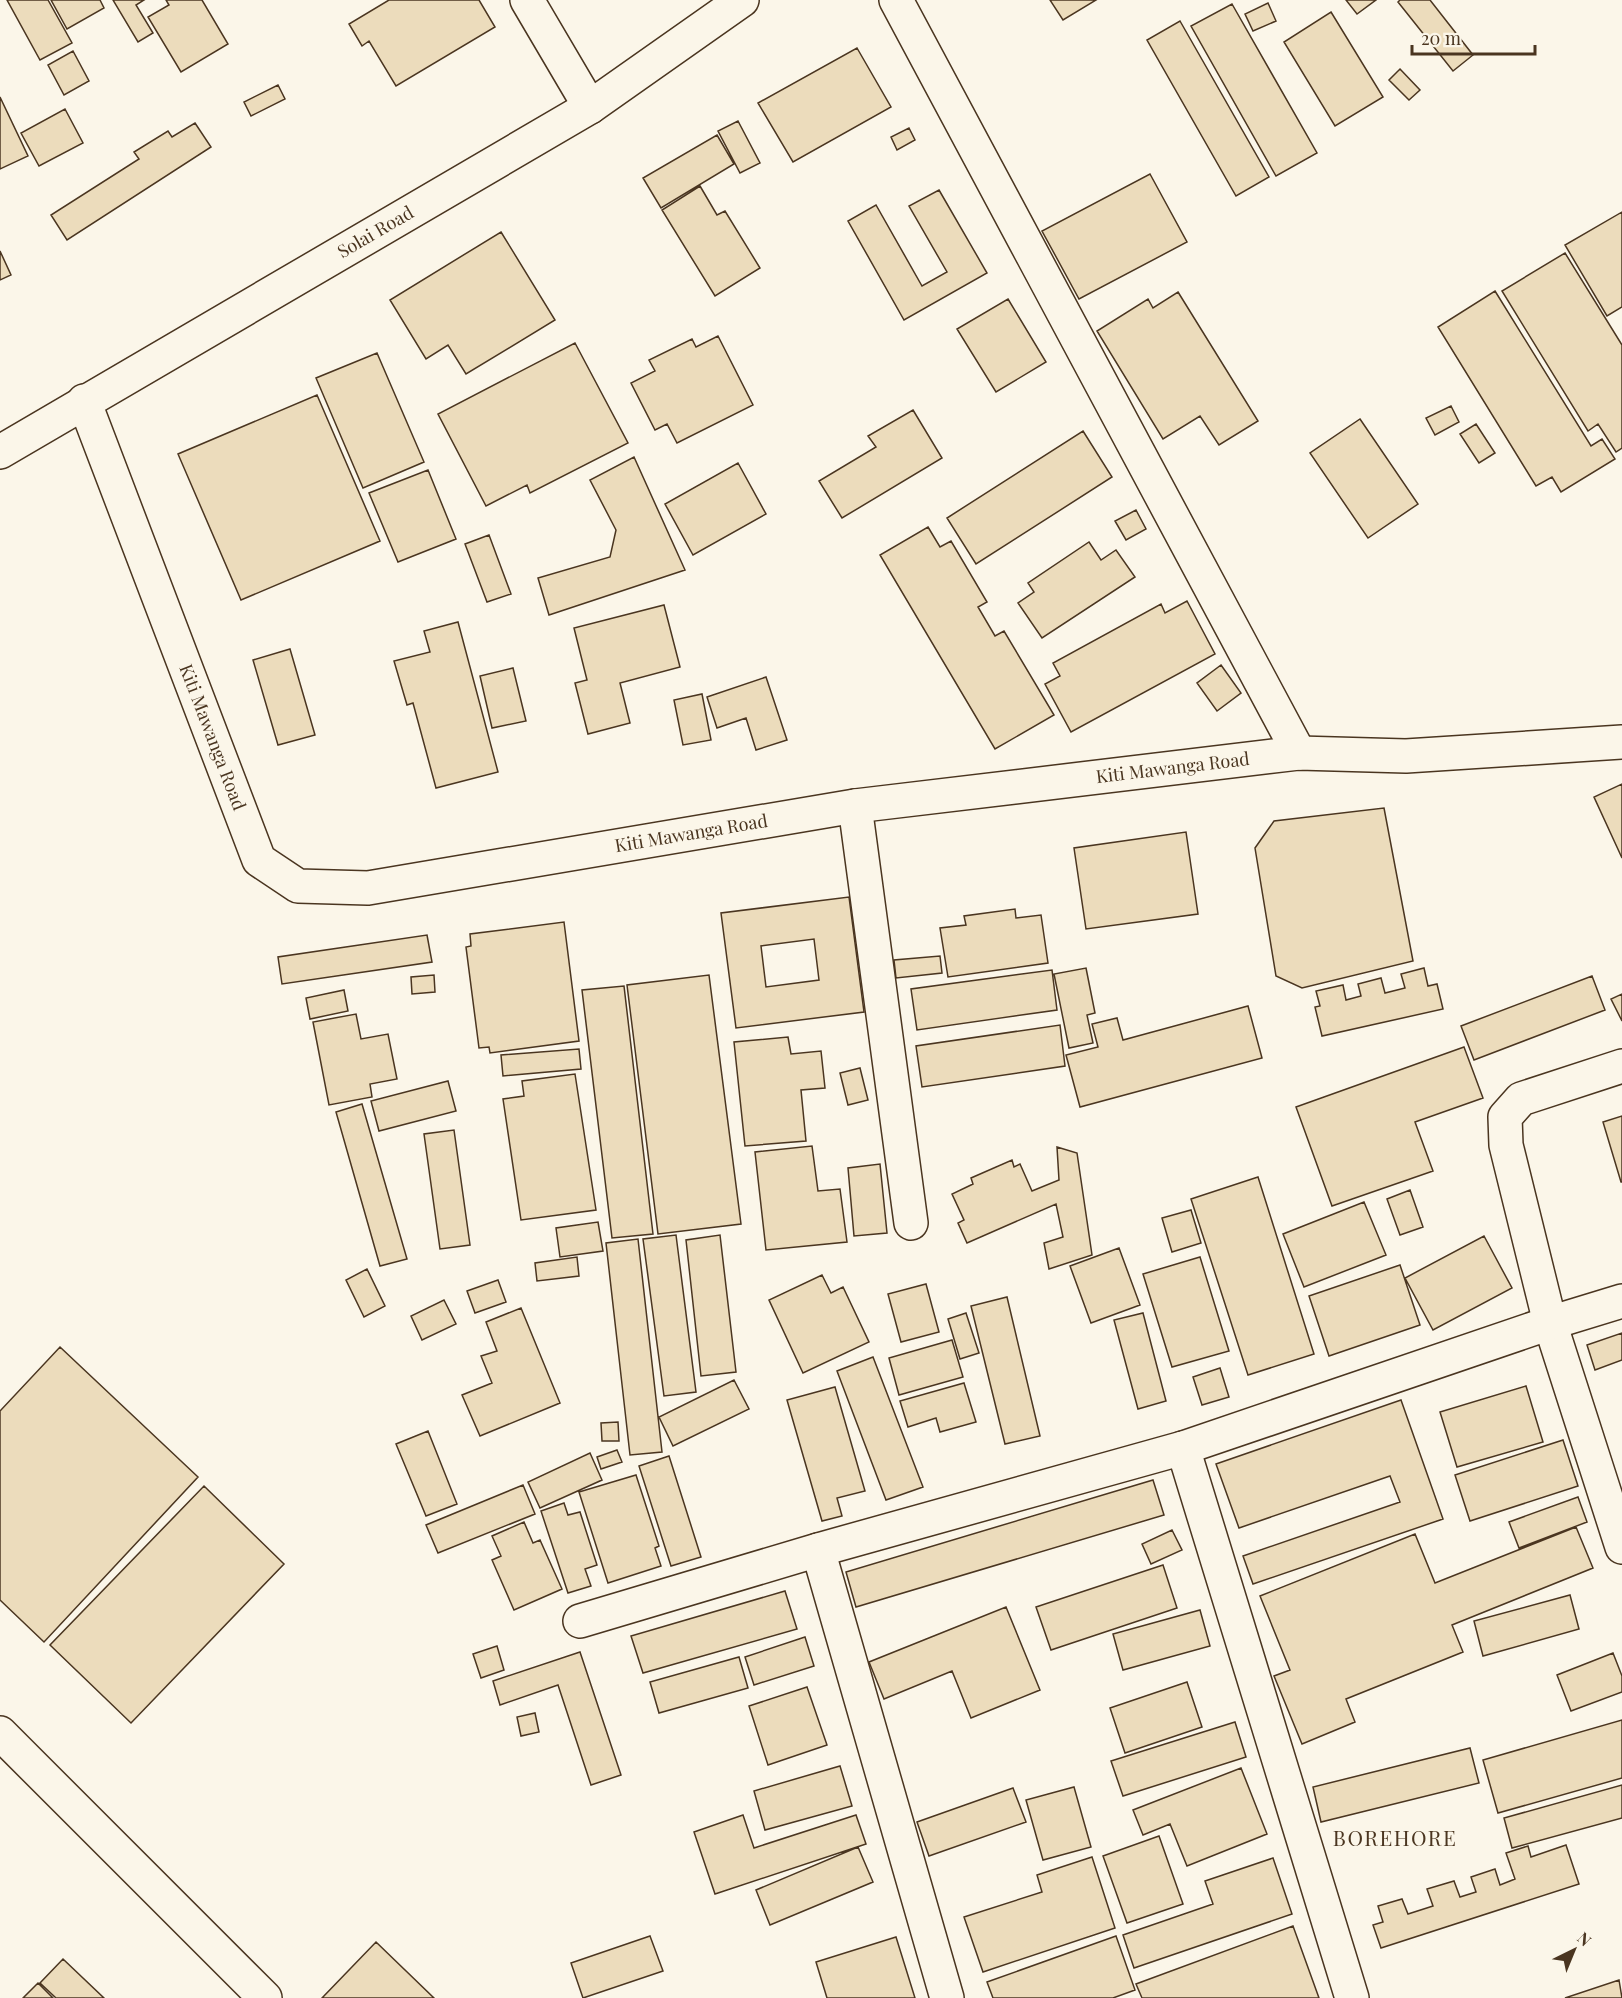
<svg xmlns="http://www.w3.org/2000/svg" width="1622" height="1998" font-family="'Playfair Display',serif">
  <rect width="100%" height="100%" fill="#fbf6e9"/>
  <path fill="#ecdcbc" stroke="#4a3520" stroke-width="1.5" fill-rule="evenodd" d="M7 0H48L72 43 40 60Z
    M51 0H100L104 8 67 29Z
    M113 0H144L136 5 153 33 138 42Z
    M166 0H202L228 44 181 72 148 17 169 5Z
    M389 0H479L495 27 396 86 369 41 362 46 349 24Z
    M1050 0H1096L1063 20Z
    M1346 0H1376L1357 14Z
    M1400 0H1430L1473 55 1453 71 1398 2Z
    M1268 3 1276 21 1253 31 1245 14Z
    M1232 4 1317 153 1276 176 1191 26Z
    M1331 12 1383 97 1335 126 1284 42Z
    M1180 21 1269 177 1236 196 1147 40Z
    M857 48 891 107 793 162 758 103Z
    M73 51 89 81 64 95 48 65Z
    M1400 69 1420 90 1409 100 1389 80Z
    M278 85 285 99 251 116 244 102Z
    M0 97 28 156 0 169Z
    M65 109 83 143 39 166 21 133Z
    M738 121 760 163 740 173 718 131Z
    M195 123 211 147 67 240 51 215 139 159 134 152 168 131 172 137Z
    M909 128 915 140 897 150 891 137Z
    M717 135 734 164 661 208 643 178Z
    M1150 174 1187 242 1079 299 1042 231Z
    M700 186 717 215 725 211 760 268 715 296 662 210Z
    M939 190 987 273 904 320 848 221 876 205 922 286 947 272 909 206Z
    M1622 212V307L1607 316 1565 245Z
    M501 232 555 320 466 374 448 345 426 359 390 300Z
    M0 251 11 275 0 280Z
    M1565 253 1622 345V448L1616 452 1598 424 1588 431 1502 291Z
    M1495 291 1591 446 1602 439 1615 459 1561 492 1552 477 1536 486 1438 327Z
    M1178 292 1258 421 1219 445 1200 416 1163 439 1097 331 1148 299 1153 308Z
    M1008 299 1046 362 996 392 957 329Z
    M718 336 753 405 677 443 667 424 655 430 631 383 655 371 649 360 692 339 696 347Z
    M575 343 628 443 530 493 527 485 486 506 438 414Z
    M377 353 424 462 363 488 316 378Z
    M317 395 380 541 241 600 178 454Z
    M1451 406 1459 422 1435 435 1426 418Z
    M913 410 942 458 842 518 819 481 876 447 868 436Z
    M1360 419 1418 504 1368 538 1310 453Z
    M1476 424 1495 453 1479 463 1460 434Z
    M1083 431 1112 477 976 564 947 518Z
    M634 457 685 570 549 615 538 578 610 557 616 530 590 480Z
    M738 463 766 514 693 555 665 504Z
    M428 470 456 539 398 562 369 493Z
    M1136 510 1146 529 1126 540 1115 521Z
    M928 527 940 547 951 541 987 602 978 607 995 636 1004 631 1054 715 995 749 880 555Z
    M489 535 511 594 487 602 465 544Z
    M1089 542 1101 560 1116 550 1135 577 1042 638 1018 603 1034 592 1028 583Z
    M1187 601 1215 654 1071 732 1045 684 1060 676 1053 663 1161 604 1165 613Z
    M664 605 680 667 620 683 630 723 588 734 575 683 587 680 574 628Z
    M458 622 498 772 436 788 413 703 407 705 394 661 430 652 424 631Z
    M290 649 315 735 278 745 253 660Z
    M1221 665 1241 693 1217 711 1197 683Z
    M513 668 526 721 492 728 480 676Z
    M766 677 787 740 756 750 746 718 717 728 707 697Z
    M702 694 711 740 683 745 674 700Z
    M1622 784V858L1594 797Z
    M1384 808 1413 961 1302 988 1276 976 1255 848 1274 821Z
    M1186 832 1198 914 1086 929 1074 848Z
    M849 897 864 1012 736 1028 721 913ZM814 939 819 980 766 987 761 946Z
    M1015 909 1016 918 1041 915 1048 963 948 977 940 928 966 925 964 916Z
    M564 922 579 1041 490 1053 489 1047 479 1048 466 947 471 946 470 934Z
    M427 935 432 962 282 984 278 957Z
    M940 956 942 973 896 978 894 960Z
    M1086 968 1095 1013 1087 1015 1093 1043 1069 1048 1054 974Z
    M1424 968 1428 986 1437 984 1443 1009 1322 1036 1315 1007 1320 1006 1316 991 1343 985 1346 1000 1361 996 1358 984 1381 978 1385 993 1405 988 1401 974Z
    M1052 970 1057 1010 917 1030 911 989Z
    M434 975 435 992 412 994 411 977Z
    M709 975 741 1224 658 1234 627 985Z
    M1592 976 1605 1010 1474 1060 1461 1026Z
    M624 986 653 1234 612 1238 582 990Z
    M344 990 348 1011 310 1019 306 998Z
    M1622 994V1021L1611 999Z
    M1248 1006 1262 1058 1080 1107 1066 1055 1098 1047 1092 1024 1117 1018 1123 1040Z
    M356 1014 361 1039 388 1034 397 1079 370 1084 372 1097 329 1105 313 1022Z
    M1060 1025 1065 1066 922 1087 916 1046Z
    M788 1037 791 1054 821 1051 825 1088 801 1090 806 1141 745 1146 734 1042Z
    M1464 1047 1483 1098 1415 1122 1433 1171 1332 1206 1296 1107Z
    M579 1049 581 1069 503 1076 501 1055Z
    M860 1068 868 1100 848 1105 840 1073Z
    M575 1074 596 1210 521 1220 503 1099 524 1096 522 1081Z
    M448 1081 456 1111 379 1131 371 1101Z
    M362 1104 407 1259 380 1266 336 1112Z
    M1622 1116V1182H1621L1603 1122Z
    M454 1130 470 1245 440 1249 424 1134Z
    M812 1146 818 1191 840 1189 847 1242 766 1250 755 1152Z
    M1057 1147 1077 1153 1092 1255 1049 1269 1044 1243 1063 1237 1056 1204 967 1243 958 1223 964 1220 952 1194 973 1184 971 1178 1012 1160 1014 1167 1020 1164 1032 1191 1059 1180Z
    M880 1164 887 1233 854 1236 848 1168Z
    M1258 1177 1314 1354 1248 1375 1191 1199Z
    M1410 1190 1423 1227 1400 1235 1387 1199Z
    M1364 1202 1386 1255 1304 1287 1283 1234Z
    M1191 1210 1201 1243 1172 1252 1162 1218Z
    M598 1222 603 1251 560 1257 556 1228Z
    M676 1235 696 1392 664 1396 643 1239Z
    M720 1235 736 1372 701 1376 686 1240Z
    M1484 1236 1512 1288 1433 1330 1405 1278Z
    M638 1239 662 1452 630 1455 606 1243Z
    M1119 1248 1140 1305 1091 1323 1070 1266Z
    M577 1257 579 1276 537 1281 535 1263Z
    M1200 1257 1229 1351 1172 1367 1143 1274Z
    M1400 1265 1420 1325 1329 1356 1309 1296Z
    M367 1269 385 1306 364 1317 346 1280Z
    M822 1275 831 1293 843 1287 869 1342 803 1373 769 1300Z
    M498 1280 506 1302 475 1313 467 1291Z
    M926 1284 939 1332 901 1342 888 1294Z
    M1007 1297 1040 1436 1005 1444 971 1306Z
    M444 1300 456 1324 422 1340 411 1316Z
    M521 1308 560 1403 480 1436 462 1395 492 1383 481 1356 497 1351 486 1322Z
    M966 1313 979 1353 960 1359 948 1319Z
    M1143 1313 1166 1401 1138 1409 1114 1320Z
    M1622 1333V1360L1595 1370 1587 1345Z
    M952 1340 963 1377 899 1395 889 1358Z
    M60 1347 198 1477 44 1642 0 1600V1411Z
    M873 1357 923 1487 886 1500 837 1371Z
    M1220 1368 1229 1397 1202 1405 1193 1377Z
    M734 1380 749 1409 673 1446 659 1417Z
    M964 1383 976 1422 940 1432 936 1418 908 1427 900 1401Z
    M1526 1386 1543 1442 1457 1467 1440 1412Z
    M835 1387 865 1491 837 1498 842 1516 822 1521 787 1400Z
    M1401 1400 1443 1519 1253 1584 1243 1556 1400 1502 1390 1476 1239 1528 1216 1464Z
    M618 1422 619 1441H602L601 1423Z
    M428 1431 457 1504 426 1516 396 1444Z
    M1563 1440 1578 1486 1470 1521 1455 1475Z
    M617 1450 622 1462 601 1469 597 1457Z
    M590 1453 602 1480 540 1508 528 1482Z
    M669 1456 701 1557 671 1566 639 1466Z
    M636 1475 659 1546 655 1548 661 1566 608 1583 579 1492Z
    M1153 1480 1164 1515 856 1607 846 1572Z
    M523 1485 535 1514 438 1553 426 1525Z
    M204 1486 284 1564 131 1723 50 1645Z
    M1578 1497 1587 1522 1519 1548 1509 1522Z
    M564 1503 568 1515 580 1512 597 1565 585 1569 591 1586 568 1593 541 1511Z
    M524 1522 533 1543 540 1540 562 1589 514 1610 492 1560 501 1556 492 1536Z
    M1576 1527 1593 1568 1452 1625 1463 1652 1346 1699 1355 1722 1302 1744 1274 1676 1290 1670 1260 1596 1415 1534 1435 1583Z
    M1172 1530 1182 1550 1151 1564 1142 1544Z
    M1163 1565 1177 1608 1051 1650 1036 1607Z
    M785 1591 797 1629 643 1673 631 1636Z
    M1570 1595 1579 1629 1483 1656 1474 1621Z
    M1006 1607 1040 1690 971 1718 952 1671 884 1699 869 1662Z
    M1200 1610 1210 1646 1123 1670 1113 1634Z
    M805 1637 814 1666 754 1685 745 1657Z
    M497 1646 504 1670 481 1678 473 1654Z
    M580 1652 621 1775 591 1785 558 1685 500 1705 493 1681Z
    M1613 1653 1622 1676V1692L1571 1711 1557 1675Z
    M739 1657 748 1688 659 1713 650 1682Z
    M1187 1682 1202 1727 1125 1753 1110 1708Z
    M807 1687 827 1745 768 1765 749 1706Z
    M535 1713 539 1732 521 1736 517 1717Z
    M1622 1720V1778L1498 1813 1483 1760Z
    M1235 1722 1246 1757 1123 1796 1111 1761Z
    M1470 1748 1479 1783 1321 1822 1313 1787Z
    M840 1766 852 1806 765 1830 754 1791Z
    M1241 1768 1267 1834 1187 1866 1170 1824 1143 1835 1133 1810Z
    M1622 1785V1818L1512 1848 1504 1818Z
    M1074 1787 1091 1847 1043 1860 1026 1800Z
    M1013 1788 1026 1822 929 1856 917 1822Z
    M743 1815 754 1848 856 1815 866 1844 715 1894 694 1832Z
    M1159 1836 1183 1904 1127 1923 1103 1856Z
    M1566 1845 1579 1884 1381 1948 1373 1925 1383 1922 1378 1906 1402 1899 1408 1914 1433 1906 1427 1889 1454 1881 1460 1897 1476 1892 1471 1877 1495 1869 1500 1885 1515 1879 1506 1853 1528 1846 1531 1857Z
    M858 1847 873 1882 770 1925 756 1890Z
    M1092 1857 1115 1928 983 1972 964 1917 1042 1892 1037 1875Z
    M1273 1858 1292 1914 1134 1968 1123 1935 1213 1904 1205 1881Z
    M1293 1926 1319 1998H1142L1136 1984Z
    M650 1936 663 1971 583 1998 571 1963Z
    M1116 1936 1135 1990 1113 1998H993L987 1982Z
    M896 1937 915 1998H827L816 1962Z
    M376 1942 434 1998H322Z
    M63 1959 104 1998H56L40 1983Z
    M1619 1980 1622 1998H1565Z
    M38 1983 53 1998H23Z"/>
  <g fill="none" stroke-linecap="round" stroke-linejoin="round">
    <g stroke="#4a3520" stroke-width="36">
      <g id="street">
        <path d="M527 0 590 107"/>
        <path d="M896 0 1299 753"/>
        <path id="s1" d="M84 401 259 860 298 886 368 888 855 806 1299 753 1406 756 1622 742"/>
        <path d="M855 806 911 1223"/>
        <path d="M1622 1066 1521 1099 1505 1117 1506 1145 1550 1323 1622 1547"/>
        <path d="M1183 1448 1352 1998"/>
        <path d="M818 1550 947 1998"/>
        <path d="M580 1621 818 1550 1183 1448 1550 1323 1622 1301"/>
        <path d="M0 1733 265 1998"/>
      </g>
    </g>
    <g stroke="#4a3520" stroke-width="36">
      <g id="highway">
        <path id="s2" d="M0 452 590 107 742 0"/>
      </g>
    </g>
    <use href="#street" stroke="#fbf6e9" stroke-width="33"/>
    <use href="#highway" stroke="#fbf6e9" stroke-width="33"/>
  </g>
  <g text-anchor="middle" stroke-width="4.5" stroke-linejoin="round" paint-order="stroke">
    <g font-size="18" fill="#4a3520" stroke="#fbf6e9">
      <text dy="6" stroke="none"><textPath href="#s2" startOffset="435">Solai Road</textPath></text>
      <text dy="6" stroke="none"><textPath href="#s1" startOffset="360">Kiti Mawanga Road</textPath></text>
      <text dy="6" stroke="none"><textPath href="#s1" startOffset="1422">Kiti Mawanga Road</textPath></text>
      <text dy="6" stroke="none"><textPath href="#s1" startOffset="936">Kiti Mawanga Road</textPath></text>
    </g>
    <g font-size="21" letter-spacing="1.5" fill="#4a3520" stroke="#fbf6e9">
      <text x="1395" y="1846">BOREHORE</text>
    </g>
  </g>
  <g transform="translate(1574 1950) rotate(43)" stroke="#fbf6e9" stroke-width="4.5" paint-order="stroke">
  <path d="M0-4.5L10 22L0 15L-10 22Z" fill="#4a3520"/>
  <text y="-9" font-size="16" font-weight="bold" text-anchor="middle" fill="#4a3520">N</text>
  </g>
  <path d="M1412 45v9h123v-9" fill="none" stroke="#4a3520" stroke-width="3"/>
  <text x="1421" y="45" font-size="18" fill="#4a3520" stroke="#fbf6e9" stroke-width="4.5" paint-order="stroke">20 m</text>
</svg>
